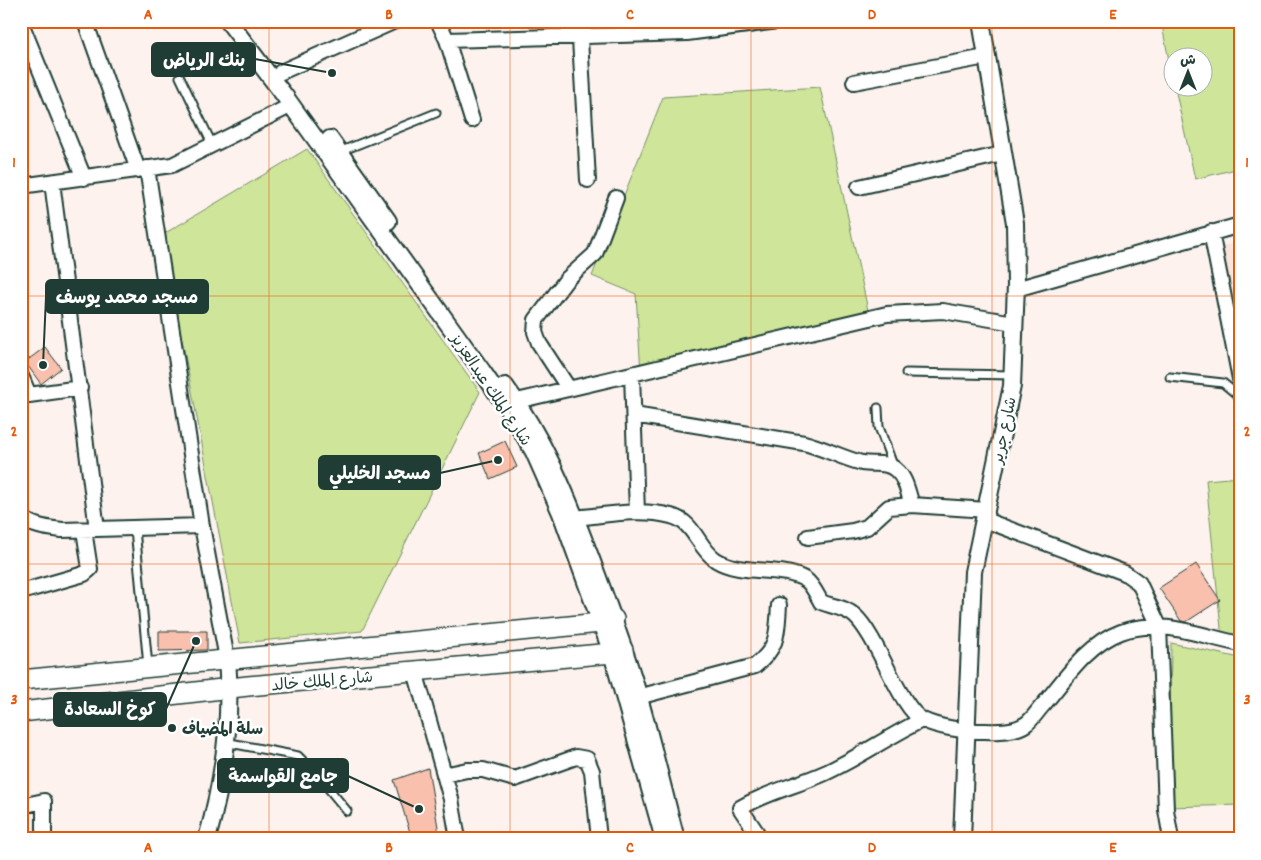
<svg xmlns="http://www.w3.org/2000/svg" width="1261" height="860" font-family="Dekko,'Playpen Sans Arabic',sans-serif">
  <rect width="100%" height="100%" fill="#fef2ef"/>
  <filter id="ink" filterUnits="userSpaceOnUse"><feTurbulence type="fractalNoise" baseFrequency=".02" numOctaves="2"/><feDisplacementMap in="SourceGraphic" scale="10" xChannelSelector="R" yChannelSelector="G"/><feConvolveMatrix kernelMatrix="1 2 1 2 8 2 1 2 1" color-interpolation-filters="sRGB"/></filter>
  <g filter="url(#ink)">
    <path fill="#fce3db" d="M1240 242V343L1222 246Z"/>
    <path fill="#cee59a" stroke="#769167" d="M1161 21H1240V168L1195 179 1175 88H1204V58H1174L1173 80Z
      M820 87 869 315 641 373 636 294 592 276 663 97Z
      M307 149 480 392 362 631 240 643 162 235Z
      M1240 477V641L1222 638 1206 480Z
      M1171 643 1240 658V805L1169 807Z"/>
    <path fill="#f8c0ad" stroke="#1f3d34" d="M45 347 61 368 41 384 25 362Z
      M505 441 517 467 490 479 479 453Z
      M1196 564 1220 600 1186 622 1181 621 1159 588Z
      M159 631H207V650L159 651Z
      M428 768 440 839H412L394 780Z"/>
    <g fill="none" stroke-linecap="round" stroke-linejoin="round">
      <g stroke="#1f3d34" stroke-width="11">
        <path id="service" d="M180 77 212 144
          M339 152 436 113
          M906 373 1013 375
          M1170 377 1223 383 1240 397
          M878 408 879 427 894 468
          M135 529 148 666
          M225 742 298 756 320 778 347 811"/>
      </g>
      <g stroke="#1f3d34" stroke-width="18">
        <path id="minor" d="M85 21 138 170
          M438 21 447 40 472 120
          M579 21 588 180
          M21 23 84 178
          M447 40 687 33 778 21
          M281 72 395 21
          M854 82 986 57
          M147 168 202 526 227 659
          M52 182 97 529
          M21 186 172 165 292 105
          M859 187 1002 154
          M1211 232 1240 379
          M1016 289 1240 225
          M632 375 637 512
          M21 376 29 395 80 388
          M569 389 539 343 535 332 536 320 567 279 595 254 616 198
          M517 401 887 314 943 311 1014 323
          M634 415 804 443C824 448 842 458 862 463 874 465 887 461 896 470 906 478 908 493 912 505L987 510
          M21 517C33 527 47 528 62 530L202 526
          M575 518C607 515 640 508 671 516 695 522 697 547 716 560 742 576 782 565 806 580 812 584 817 595 821 602 833 607 845 607 855 616 878 637 900 709 923 720 938 727 962 731 978 731 993 731 1013 733 1026 724 1033 719 1038 710 1044 704 1065 679 1088 644 1121 632 1160 618 1201 636 1240 644
          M985 520 1125 573 1139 583 1159 626 1166 810 1171 839
          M808 537 853 531 867 527 889 507 912 505
          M21 592 84 574 90 569 84 530
          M415 671 451 799 458 839
          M638 697 755 666C779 647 777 633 779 605
          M444 775 467 770H483L515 779 576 757 587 759 592 771 599 839
          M21 806 44 801V839
          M761 839 740 808C767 792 796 786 825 773 858 758 889 736 922 720"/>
      </g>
      <g stroke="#1f3d34" stroke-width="20">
        <path id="tertiary" d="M228 21 284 95 482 371 514 418 534 452 561 513 612 653 664 839
          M330 139 388 221
          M505 386C544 438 568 498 591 559 606 599 621 639 634 681 650 733 662 786 676 839
          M207 839C223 782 232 718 227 659
          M962 839 973 572 1012 386 1016 285 1015 223 981 21"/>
      </g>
      <g stroke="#1f3d34" stroke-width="22">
        <path id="secondary" d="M21 680 600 623 614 619
          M21 712 248 686 612 653 623 650"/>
      </g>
      <use href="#service" stroke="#fff" stroke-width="7"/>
      <use href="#minor" stroke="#fff" stroke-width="14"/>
      <use href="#tertiary" stroke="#fff" stroke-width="16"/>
      <use href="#secondary" stroke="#fff" stroke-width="19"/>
    </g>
  </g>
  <path fill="none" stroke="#e8590c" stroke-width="1" stroke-opacity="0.55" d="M269 21V839M510 21V839M751 21V839M992 21V839M21 296H1240M21 564H1240"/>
  <circle fill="#1f3d34" stroke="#fff" stroke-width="2" cx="172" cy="728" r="5"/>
  <g text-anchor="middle" stroke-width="5" stroke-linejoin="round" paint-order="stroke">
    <g font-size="16" fill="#1f3d34" stroke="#fff">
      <text transform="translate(492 389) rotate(56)" y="6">شارع الملك عبدالعزيز</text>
      <text transform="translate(1003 430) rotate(-78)" y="6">شارع جرير</text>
      <text transform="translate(322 680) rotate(-5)" y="6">شارع الملك خالد</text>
    </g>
    <g font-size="16" font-weight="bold" fill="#1f3d34" stroke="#fff" text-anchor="start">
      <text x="182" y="734">سلة المضياف</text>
    </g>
  </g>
  <path fill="none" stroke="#1f3d34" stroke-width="2" d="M332 73L255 59M43 365L46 297M498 460L440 473M196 641L166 709M419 809L348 776"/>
  <g fill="#1f3d34" stroke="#fff" stroke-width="2">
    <circle cx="332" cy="73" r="5"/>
    <circle cx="43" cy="365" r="5"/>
    <circle cx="498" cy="460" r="5"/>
    <circle cx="196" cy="641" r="5"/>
    <circle cx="419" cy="809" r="5"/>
  </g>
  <g fill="#1f3d34" stroke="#1f3d34" stroke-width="2">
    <rect x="152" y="43" width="103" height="33" rx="5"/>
    <rect x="46" y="280" width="162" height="33" rx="5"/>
    <rect x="319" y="456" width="121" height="33" rx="5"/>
    <rect x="54" y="693" width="112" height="33" rx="5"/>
    <rect x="218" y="759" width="130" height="33" rx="5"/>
  </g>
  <g font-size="18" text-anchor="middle" font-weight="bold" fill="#fff">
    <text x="204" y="66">بنك الرياض</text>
    <text x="127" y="303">مسجد محمد يوسف</text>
    <text x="380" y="479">مسجد الخليلي</text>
    <text x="110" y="715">كوخ السعادة</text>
    <text x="283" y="782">جامع القواسمة</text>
  </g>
  <rect width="1261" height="860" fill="none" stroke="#fff" stroke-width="55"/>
  <g transform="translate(1188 72)"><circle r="24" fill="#ffffff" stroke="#a5b1ae"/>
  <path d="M0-4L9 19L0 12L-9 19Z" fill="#1f3d34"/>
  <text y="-8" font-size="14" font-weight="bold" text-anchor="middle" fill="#1f3d34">ش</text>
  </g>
  <rect x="28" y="28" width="1206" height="804" fill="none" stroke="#e8590c" stroke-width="2"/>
  <g font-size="16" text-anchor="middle" font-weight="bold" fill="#e8590c">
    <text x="148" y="19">A</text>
    <text x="389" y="19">B</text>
    <text x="630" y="19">C</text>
    <text x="872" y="19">D</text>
    <text x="1113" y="19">E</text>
    <text x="14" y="167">1</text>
    <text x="1247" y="167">1</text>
    <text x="14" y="436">2</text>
    <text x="1247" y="436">2</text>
    <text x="14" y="704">3</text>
    <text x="1247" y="704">3</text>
    <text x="148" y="852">A</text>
    <text x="389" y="852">B</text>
    <text x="630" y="852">C</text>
    <text x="872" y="852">D</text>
    <text x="1113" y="852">E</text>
  </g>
</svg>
